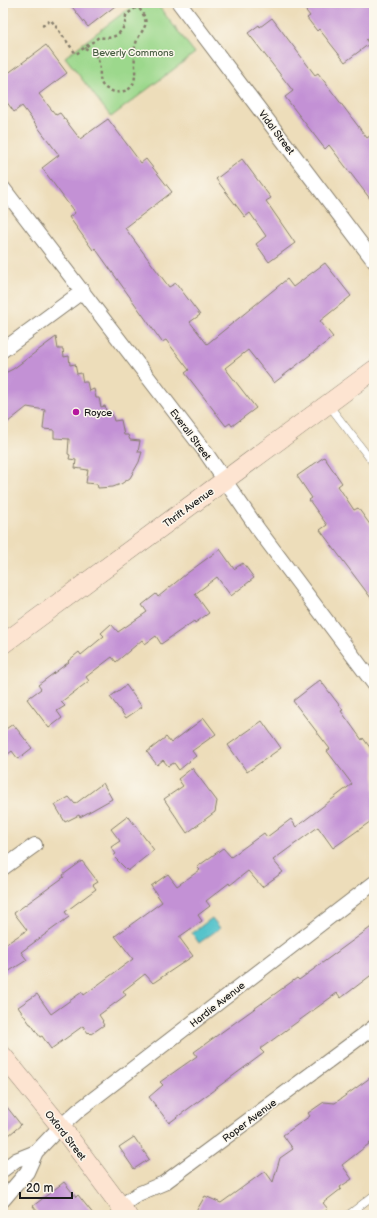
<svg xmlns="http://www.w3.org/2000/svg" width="377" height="1218" font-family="'Balsamiq Sans',sans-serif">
  <rect width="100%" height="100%" fill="#fbf7ec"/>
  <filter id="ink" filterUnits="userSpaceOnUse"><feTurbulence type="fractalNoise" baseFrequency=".025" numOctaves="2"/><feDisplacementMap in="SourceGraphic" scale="8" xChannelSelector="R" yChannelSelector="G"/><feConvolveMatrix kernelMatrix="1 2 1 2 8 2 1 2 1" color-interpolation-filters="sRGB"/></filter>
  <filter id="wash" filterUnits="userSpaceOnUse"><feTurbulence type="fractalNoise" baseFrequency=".012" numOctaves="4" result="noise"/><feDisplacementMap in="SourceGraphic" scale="16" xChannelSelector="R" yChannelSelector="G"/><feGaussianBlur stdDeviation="0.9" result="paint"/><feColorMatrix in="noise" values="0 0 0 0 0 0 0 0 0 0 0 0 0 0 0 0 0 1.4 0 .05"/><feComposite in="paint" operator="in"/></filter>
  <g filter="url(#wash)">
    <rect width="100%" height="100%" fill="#edddba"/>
    <path fill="#9cd88c" stroke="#5c7a54" d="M136 3H156L195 53 111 117 65 57Z"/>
    <path fill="#55c3cb" stroke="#387074" d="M212 918 220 928 199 943 192 933Z"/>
    <g id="blocks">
      <path fill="#c391d5" d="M69 3H119L88 27Z
        M300 3H374V34L366 40 369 44 345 62 319 29 317 31 307 18 310 16Z
        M272 18 315 75 318 73 367 138 374 133V204L329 145 325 149 285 97 293 91 248 33 259 25 260 27Z
        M46 45 67 73 39 94 56 115 60 113 80 139 108 119 141 163 146 159 172 192 125 228 169 287 176 283 200 315 190 322 207 344 287 279 293 287 325 263 351 296 320 321 333 337 274 383 248 350 225 368 256 408 232 426 230 423 226 426 185 373 189 370 166 340 162 342 95 248 93 250 69 217 75 213 42 168 59 155 22 106 14 112 3 97V77Z
        M242 159 271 198 266 201 295 243 269 262 256 244 266 236 250 213 245 217 216 179Z
        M56 337 58 349H63L64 357 69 356 70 365 75 364 77 374 81 373 83 382H87L89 391 94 389 96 398H99L101 407 105 406 107 415 112 414 114 421 121 420 124 435H128L130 440 140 441 138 452H142L139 462 130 478 121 484 113 487 98 488 97 484 86 483 88 470 75 468 76 460 69 459 70 455 68 454 69 439 54 438V430L43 429 45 410 27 407 3 426V374L13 369Z
        M324 457 342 483 338 486 354 510 358 508 374 530V602L320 530 327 525 309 500 312 498 297 476Z
        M220 549 234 569 243 563 254 578 231 596 217 577 195 594 209 613 195 623 194 621 161 644 156 636 145 644 142 640 116 662 112 657 86 677 89 681 61 702 65 706 57 711 62 718 49 728 27 699 41 689 38 685 69 662 68 661 79 652 81 655 104 636 101 633 111 624 118 632 147 612 142 605 156 594 158 597 186 574Z
        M320 680 343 710 341 711 362 740 363 738 374 753V819L333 848 318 827 273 860 283 872 262 887 248 871 230 885 229 883 206 901 210 906 198 915 202 921 179 937 193 956 153 983 145 974 123 991 126 995 99 1015 103 1021 102 1022 104 1025 91 1034 89 1032 88 1033 83 1026 51 1049 42 1036 40 1037 31 1024H30L18 1007 37 994 51 1014 82 992 84 995 133 959 115 936 162 902 151 886 168 874 177 886 200 870 197 867 223 848 231 857 264 833 267 837 291 819 296 827 352 784 327 751 330 749 293 701Z
        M126 685 142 707 126 718 110 697Z
        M204 718 216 734 192 751 196 756 179 770 174 763 168 766 163 760 157 765 147 752 166 737 171 743Z
        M262 721 281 748 247 772 228 745Z
        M13 724 32 748 18 759 12 751 3 758V731Z
        M192 768 217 801 215 812 187 833 164 799 183 786 178 779Z
        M103 783 112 799 80 817 79 815 65 822 55 805 69 797 75 804Z
        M128 816 154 850 128 871 113 856 116 854 111 847 120 841 111 829Z
        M82 861 98 882 93 885 96 889 65 912 69 917 21 952 27 960 3 975V946L27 930 14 913 64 877 63 875Z
        M374 925V973L341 998 337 993 260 1049 264 1053 169 1123 149 1097 163 1085 160 1082 197 1056 194 1052 297 978 299 980Z
        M374 1075V1140L342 1165 352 1179 340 1187 341 1189 323 1203 328 1209 320 1215H194L205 1196 221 1203 265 1171 273 1182 280 1158 293 1149 283 1135 310 1116 308 1113 324 1102 335 1103Z
        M3 1102 21 1125 9 1135 3 1127Z
        M134 1137 149 1159 134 1169 119 1147Z
        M64 1182 76 1197 78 1195 94 1215H40L33 1206Z"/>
    </g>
  </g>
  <g filter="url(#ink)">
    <use href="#blocks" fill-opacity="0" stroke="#847c6b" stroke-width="1"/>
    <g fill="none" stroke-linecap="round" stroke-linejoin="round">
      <g stroke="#847c6b" stroke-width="8">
        <path id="lane" d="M328 404 374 464
          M348 1215 374 1195"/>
      </g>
      <g stroke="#847c6b" stroke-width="16">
        <path id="street" d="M179 3 374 261
          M3 188 206 453 258 529 374 684
          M3 350 83 291
          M3 868 35 845
          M3 1170 16 1160 36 1152 60 1127 79 1110 374 883
          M3 1200 27 1172 36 1152
          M121 1206 138 1194 164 1183 374 1027"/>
      </g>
      <g stroke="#847c6b" stroke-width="20">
        <path id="secondary" d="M3 644 374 370
          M3 1056 65 1132 127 1215"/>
      </g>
      <path stroke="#847c6b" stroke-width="2.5" stroke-dasharray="3 3" stroke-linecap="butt" d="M42 26 51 20 76 54 99 37C115 41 126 31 126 15L142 3
        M85 48C90 51 96 54 98 60 103 72 94 86 112 91 115 93 120 92 124 91 142 87 132 60 135 47 139 28 154 28 139 8"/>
      <use href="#lane" stroke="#fff" stroke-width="7"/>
      <use href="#street" stroke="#fff" stroke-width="14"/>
      <use href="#secondary" stroke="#fde4d1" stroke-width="19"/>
    </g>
  </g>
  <circle fill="#b5179e" stroke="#fbf7ec" stroke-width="1.5" cx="76" cy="412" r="4"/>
  <g text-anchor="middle" stroke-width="3" stroke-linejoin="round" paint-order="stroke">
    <g font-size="10" fill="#495e43" stroke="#fbf7ec">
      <text x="133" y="56">Beverly Commons</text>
    </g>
    <g font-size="10" fill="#1c1c1c" stroke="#fbf7ec">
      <text transform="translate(277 132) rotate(53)" y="4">Vidal Street</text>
      <text transform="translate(191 434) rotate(53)" y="4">Everall Street</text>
      <text transform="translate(188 507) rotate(-36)" y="4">Thrift Avenue</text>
      <text transform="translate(217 1004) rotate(-38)" y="4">Hardie Avenue</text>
      <text transform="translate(249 1120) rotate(-37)" y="4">Roper Avenue</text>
      <text transform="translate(66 1135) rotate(52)" y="4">Oxford Street</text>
    </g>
    <g font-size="10" fill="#1c1c1c" stroke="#fbf7ec" text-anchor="start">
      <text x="84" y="416">Royce</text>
    </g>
  </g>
  <rect width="377" height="1218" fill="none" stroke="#fbf7ec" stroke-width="16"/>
  <path d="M20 1192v6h52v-6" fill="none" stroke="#1c1c1c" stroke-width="2"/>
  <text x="26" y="1192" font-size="12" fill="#1c1c1c" stroke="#fbf7ec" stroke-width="3" paint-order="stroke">20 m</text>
</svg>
